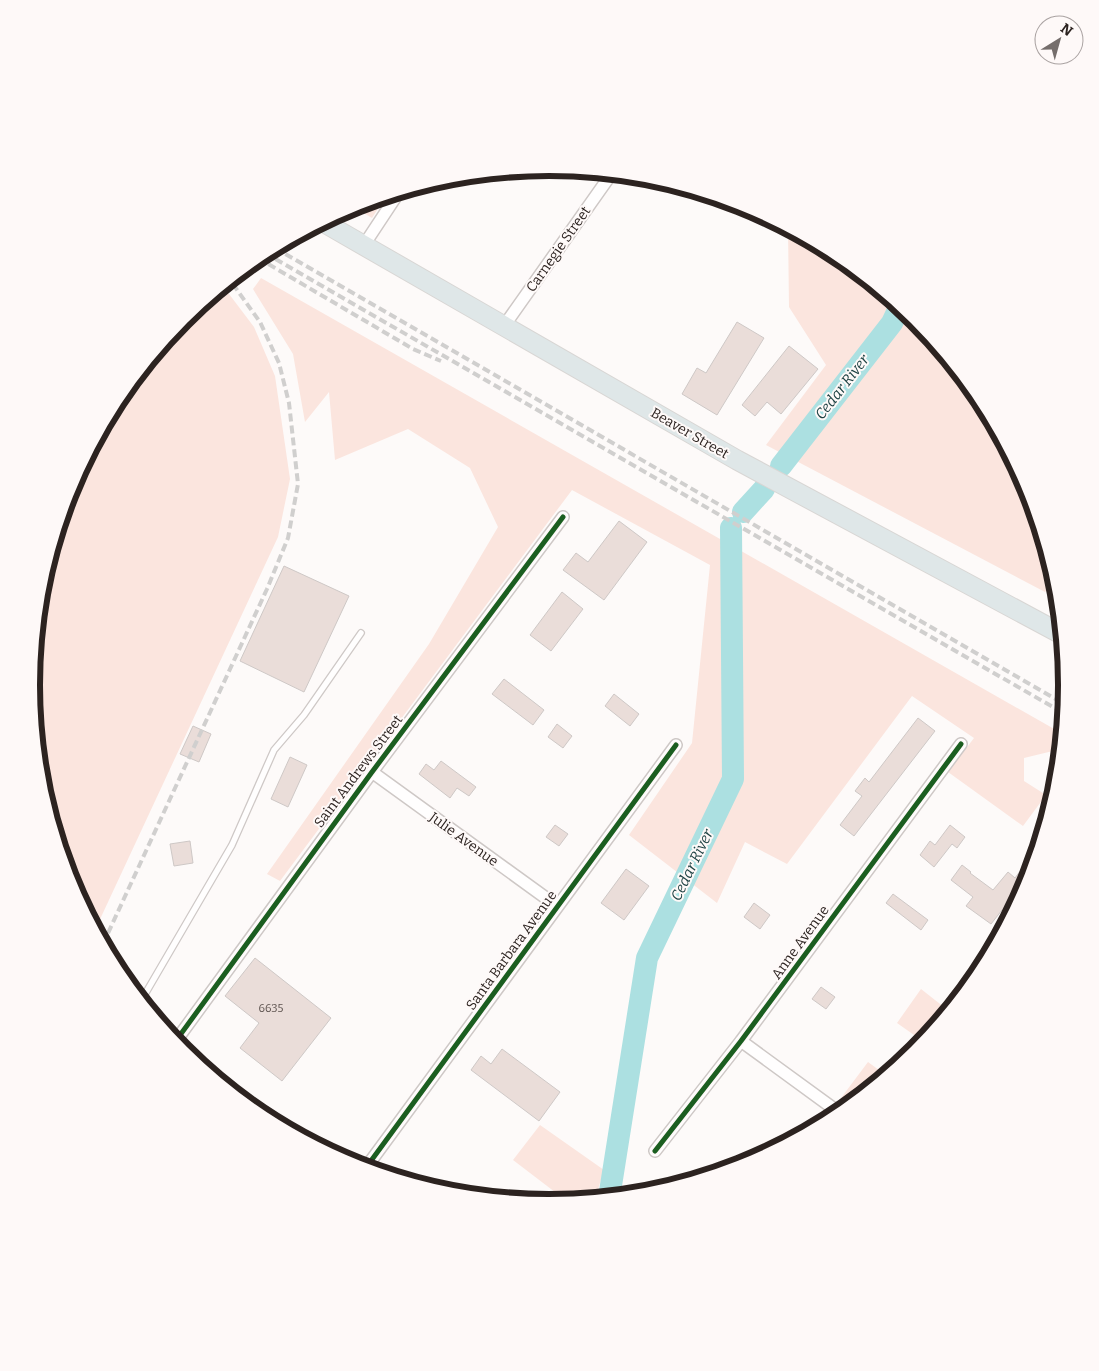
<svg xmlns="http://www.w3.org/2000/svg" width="1099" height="1371" font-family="Bitter,serif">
  <rect width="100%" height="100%" fill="#fdfaf9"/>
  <path fill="#fbe5de" d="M386 196 372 218 352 206Z
    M788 228 838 255 916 319 981 398 1028 487 1056 579 1045 592 766 445 826 365 789 307Z
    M261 278 1063 734 1061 749 1024 758V781L1046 795 1023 826 948 772 974 738 912 696 787 864 745 842 717 903 629 835 692 743 710 565 572 490 280 881 267 874 429 644 498 527 470 468 408 429 335 460 329 392 305 422 293 354 253 289Z
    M223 286 254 327 275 376 290 479 278 537 95 930 71 884 41 786 31 685 41 584 71 487 119 397 183 319Z
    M921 989 949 1011 924 1042 897 1023Z
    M868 1062 887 1076 848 1108 838 1102Z
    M540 1125 604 1170 595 1199 568 1202 513 1160Z"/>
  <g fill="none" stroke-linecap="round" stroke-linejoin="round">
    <path stroke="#ace0e1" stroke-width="22" d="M781 466 892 323 900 306
      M743 512 764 489
      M609 1198 647 958 733 779 731 528"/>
  </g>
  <path fill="#eaddd9" stroke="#cec8c6" d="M737 322 764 338 717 415 682 394 697 368 706 373Z
    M789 346 818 369 781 414 767 402 755 416 742 405Z
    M619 521 647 542 604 600 563 570 576 553 588 562Z
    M284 566 349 596 304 692 240 661Z
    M562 592 583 609 551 651 530 635Z
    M504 679 544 710 533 725 492 694Z
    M614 694 639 714 630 726 605 706Z
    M918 718 935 731 854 836 840 825 862 796 855 791 865 778 869 782Z
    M557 724 572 736 563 748 548 737Z
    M193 726 211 734 199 762 180 754Z
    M290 757 307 765 288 807 271 799Z
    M441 761 476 787 469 796 457 788 450 798 419 774 426 764 434 770Z
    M555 825 568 834 559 846 546 837Z
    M950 825 965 837 957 848 952 844 934 867 920 855 930 841 935 845Z
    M190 841 193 863 174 866 170 844Z
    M1029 859 1035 863 1028 884 1011 916 1002 910 991 924 966 906 973 897 951 880 962 865 971 872 970 873 993 890 1008 872 1015 878Z
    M626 869 649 886 624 920 601 903Z
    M893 894 928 920 921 930 886 903Z
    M754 903 770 915 760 929 744 917Z
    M255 958 331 1018 282 1081 240 1048 259 1023 225 996Z
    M821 987 835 997 826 1009 812 999Z
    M502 1049 560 1092 539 1121 471 1070 481 1056 491 1064Z"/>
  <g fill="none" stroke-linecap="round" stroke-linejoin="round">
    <g stroke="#cec8c6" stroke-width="8">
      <path id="service" d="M141 1001 232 845 274 750 304 715 361 633
        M903 1063C905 1054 909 1051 918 1049"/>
    </g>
    <g stroke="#cec8c6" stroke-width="14">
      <path id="minor" d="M364 245 399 192
        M504 326 612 173
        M372 772 557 906
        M741 1041 841 1114
        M175 1042 372 772 563 517
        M655 1151 741 1041 961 744
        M365 1169 676 745"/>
    </g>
    <g stroke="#d8d6d4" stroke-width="21">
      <path id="primary" d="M323 222 737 460 1063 635"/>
    </g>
    <use href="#service" stroke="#fffefe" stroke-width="5.5"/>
    <use href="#minor" stroke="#fffefe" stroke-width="11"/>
    <use href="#primary" stroke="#dfe7e8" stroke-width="19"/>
    <path stroke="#d0cfce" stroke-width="4" stroke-dasharray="8 4" stroke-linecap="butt" d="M275 248 1066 705
      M265 253 1065 714
      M258 258 413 349 441 361
      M103 944 267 589 288 538 298 484 289 403 279 363 260 322 230 280"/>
    <g stroke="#fef9f8" stroke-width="8">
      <path id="cycleway" d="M175 1042 372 772 563 517
        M655 1151 741 1041 961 744
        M365 1169 676 745"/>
    </g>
    <use href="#cycleway" stroke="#1b5e20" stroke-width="5"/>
  </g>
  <g text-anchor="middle" stroke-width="4" stroke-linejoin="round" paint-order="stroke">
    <g font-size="11" fill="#5c524e">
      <text x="271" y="1012">6635</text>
    </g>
    <g font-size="14" fill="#2c2320" stroke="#fef9f8">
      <text transform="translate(558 249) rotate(-55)" y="5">Carnegie Street</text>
      <text transform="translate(690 433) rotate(30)" y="5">Beaver Street</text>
      <text transform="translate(358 771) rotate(-53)" y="5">Saint Andrews Street</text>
      <text transform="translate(464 839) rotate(36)" y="5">Julie Avenue</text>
      <text transform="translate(800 942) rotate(-54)" y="5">Anne Avenue</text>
      <text transform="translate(511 950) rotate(-54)" y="5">Santa Barbara Avenue</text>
    </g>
    <g font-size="15" font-style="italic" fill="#1e4243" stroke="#fef9f8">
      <text transform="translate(842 387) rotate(-52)" y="5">Cedar River</text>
      <text transform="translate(692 865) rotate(-64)" y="5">Cedar River</text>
    </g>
  </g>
  <path d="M0 0H1099V1371H0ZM40 685a509 509 0 1 1 1018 0a509 509 0 1 1-1018 0Z" fill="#fef9f8" fill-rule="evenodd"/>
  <path fill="none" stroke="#2c2320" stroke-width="6" d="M40 685a509 509 0 1 1 1018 0a509 509 0 1 1-1018 0Z"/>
  <g transform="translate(1059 40) rotate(37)"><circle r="24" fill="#fef9f8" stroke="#aaa3a2"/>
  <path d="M0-4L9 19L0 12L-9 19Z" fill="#756e6c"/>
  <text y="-8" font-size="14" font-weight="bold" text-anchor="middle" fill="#2c2320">N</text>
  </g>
</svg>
